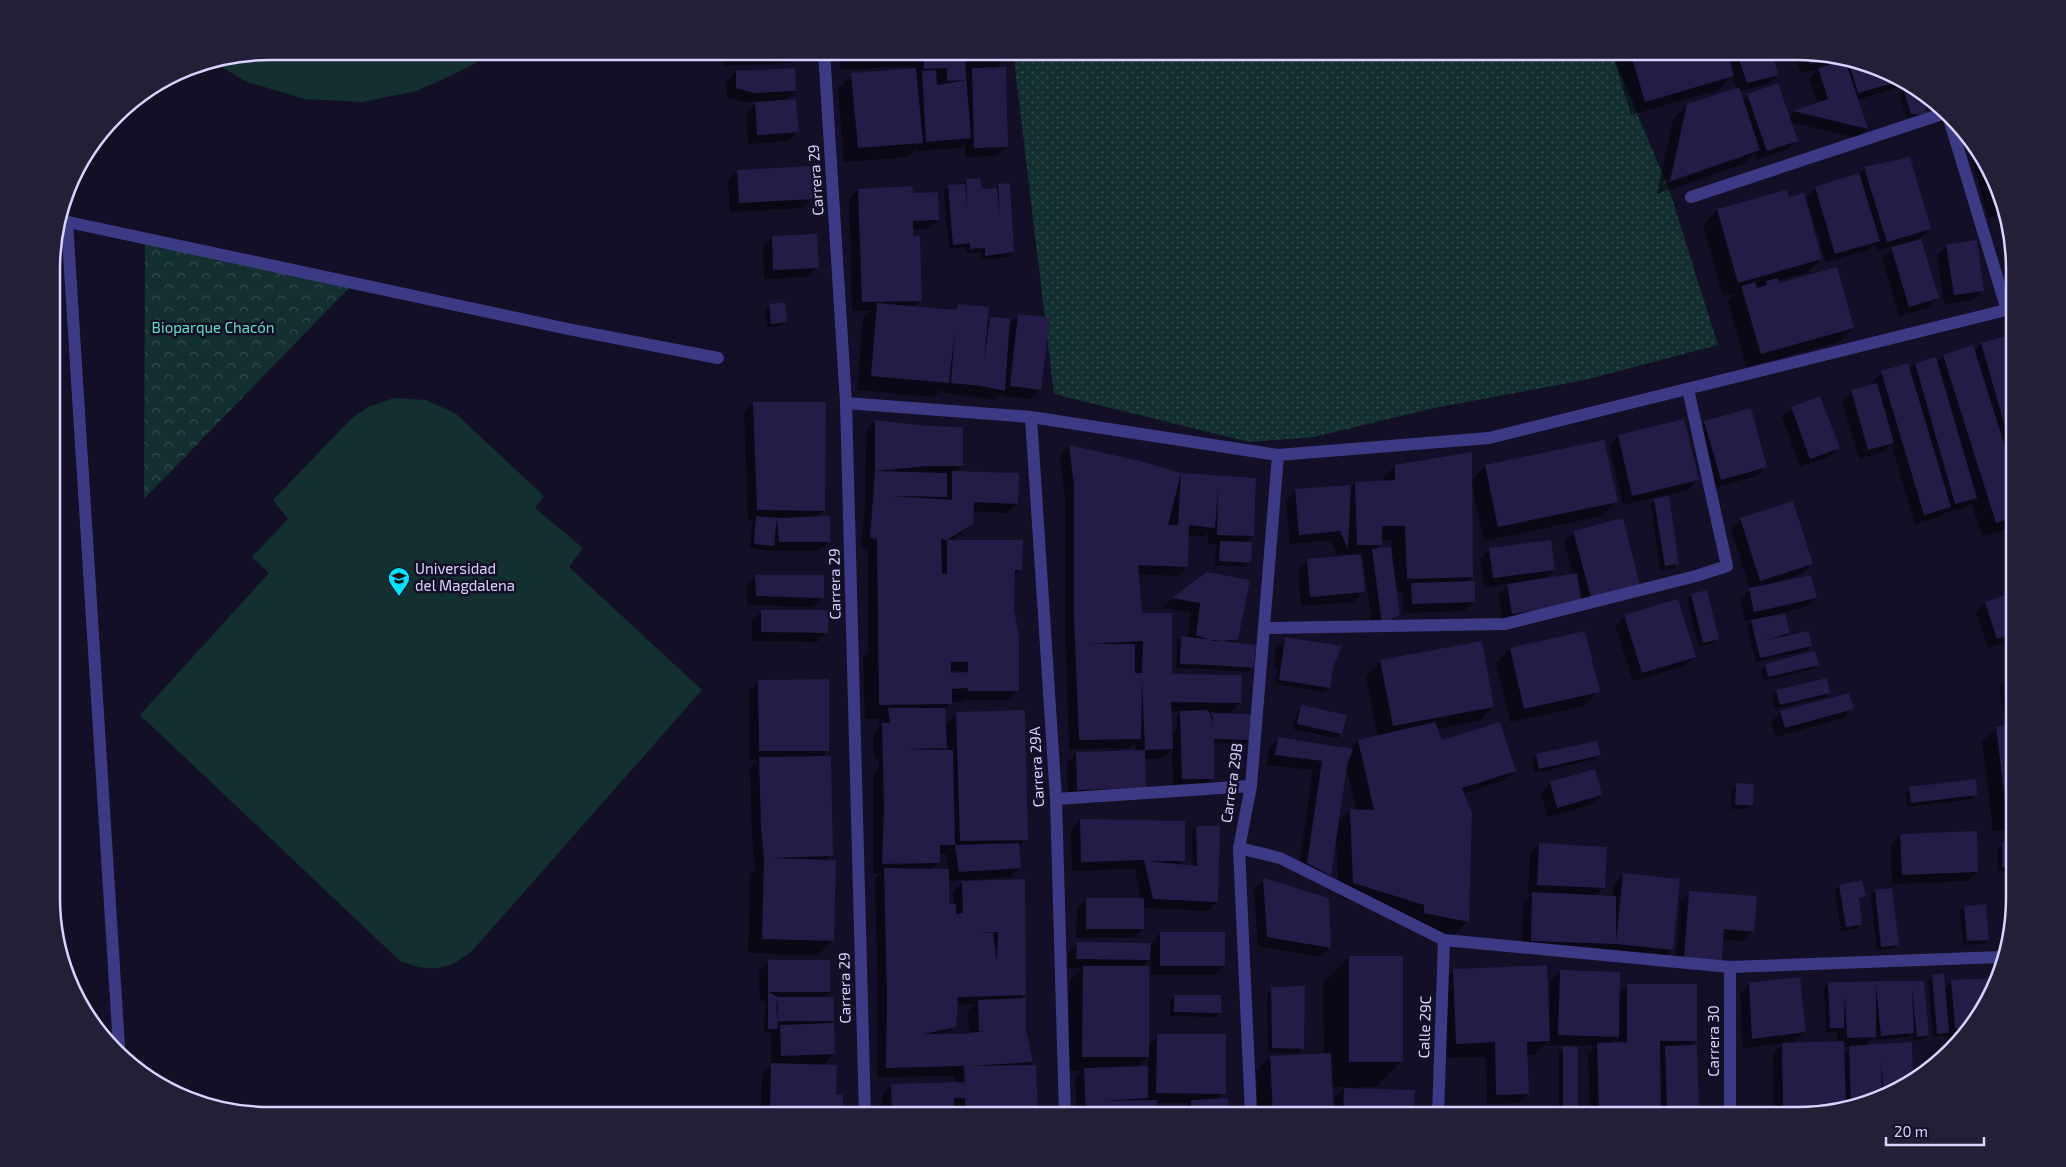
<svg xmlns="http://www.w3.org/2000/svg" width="2066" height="1167" font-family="'Exo 2',sans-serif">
  <defs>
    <pattern id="grass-dots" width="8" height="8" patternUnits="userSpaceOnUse" patternTransform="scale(1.25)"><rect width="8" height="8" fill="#12302f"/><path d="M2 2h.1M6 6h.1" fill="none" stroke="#344d4e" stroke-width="1.8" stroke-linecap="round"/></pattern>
    <pattern id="park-crowns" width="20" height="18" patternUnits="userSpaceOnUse" patternTransform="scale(1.25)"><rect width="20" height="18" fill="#12302f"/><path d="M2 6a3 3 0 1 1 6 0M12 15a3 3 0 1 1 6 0" fill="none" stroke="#344d4e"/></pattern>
  </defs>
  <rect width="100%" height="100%" fill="#130f26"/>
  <path fill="url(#grass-dots)" d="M1013 51H1611L1670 192 1718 345 1585 380 1434 408 1314 437 1249 442 1054 394Z"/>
  <path fill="url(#park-crowns)" d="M145 242 350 287 144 499Z"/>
  <path fill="#12302f" d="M269 51H492L469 67 417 91 362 102 305 99 247 82 213 62Z
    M394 398 426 400 455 413 544 496 535 508 583 548 569 567 702 690 472 951C447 972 429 972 400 961L140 715 269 573 252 557 288 519 273 500 351 419 368 407Z"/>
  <path fill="#0007" fill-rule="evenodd" d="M722 51H799V53L790 63 723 66Z
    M839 51H1006V58L996 68 1007 146 997 156 965 157V143L960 148 917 151V147L907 157 844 162 838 89 852 75 910 70V66L840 70Z
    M1627 51H1769L1778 75 1768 84 1739 91 1742 101 1748 95 1789 117 1794 112 1818 104 1809 79 1819 69 1801 73 1793 51 1842 57 1832 65 1846 68 1850 64 1859 61 1904 80 1895 88 1857 100 1867 129 1857 138 1790 122 1797 140 1787 150 1757 160 1755 153 1744 164 1657 194 1673 120 1687 105 1737 89 1732 76 1718 90 1631 115 1615 63ZM1743 155V157L1665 184 1664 181Z
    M736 72 795 91 785 101 797 131 788 141 748 144 746 113 757 102H744L727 97 726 82Z
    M1913 87 1920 94 1927 115 1922 119 1907 118 1899 94 1904 90Z
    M1978 148 2003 200 2006 213 1988 218 1971 155Z
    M1865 168 1930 229 1920 239 1938 298 1928 308 1899 316 1882 258 1894 246 1877 251 1875 244 1869 250 1826 262 1806 197 1816 188 1858 175Z
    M737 171 812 198 802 208 730 212 728 181Z
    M966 180 980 190 994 189 999 185 1013 252 1008 257 981 259V252L966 253V247L949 249 944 191 949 186 961 185Z
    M858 190 914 194 938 220 928 229 912 230 921 300 914 307 954 311 960 306 987 322 991 318 1008 326 1019 315 1040 390 1030 399 1001 396 1002 392 994 400 942 392 943 388 934 397 857 390 863 318 871 311H852L849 199Z
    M1786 191 1821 259 1806 273 1777 281 1778 284 1853 328 1839 342 1746 367 1728 301 1736 293 1723 296 1703 225 1717 210Z
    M2010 233 2014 255V277L2004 239Z
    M772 237 817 267 808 277 764 279 763 247Z
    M1947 246 1983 290 1973 300 1944 304 1937 255Z
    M769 305 786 321 781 326 767 327 765 310Z
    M2009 337 2014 355V524L2011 528 1982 536 1971 502 1966 507 1945 513V512L1940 517 1915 524 1891 444 1883 452 1859 459 1842 401 1852 391 1873 385 1872 382 1882 372 1908 371 1915 364 1937 362 1943 356 1974 352 1981 344Z
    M753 403 824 510 816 518 828 542 819 551H770L750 548 752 522 754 520H748L744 413Z
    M1792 408 1838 448 1829 457 1800 467 1782 417Z
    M875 421 962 466 955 472 1017 504 1007 513 972 511V523L962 533 950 541 1021 569 1014 576 1013 609 1018 690 1008 700H964L961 702H951L944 710 945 725 957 713 1026 839 1018 848 1019 868 1010 877 971 880V882L1024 881V994L1019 1000 1032 1061 1027 1067 1036 1116H956V1107H952L953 1116H888V1109H882V1095L891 1086 955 1084V1076L877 1077 878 1009 875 879 881 873H873V773L879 768V759H874L873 734 880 727 879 719H865L863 657 868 653V549L861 547 865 506 866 431ZM950 671H962V674H950ZM948 745V751H942ZM939 854H946L948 870H931L939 862ZM965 880 953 892 954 905H948V881ZM975 1004 968 1011 969 1035 934 1034 950 1031 955 1026 956 1005Z
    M1705 422 1766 466 1756 476 1711 489 1695 431Z
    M1618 436 1697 480 1688 490 1623 505 1609 446Z
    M1069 446 1140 462 1181 474 1255 479 1253 535 1245 543 1250 562 1246 567 1215 565 1216 547 1218 544H1208V533L1204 537 1188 535 1187 567 1177 576 1137 574 1140 614 1171 675 1240 703 1228 715 1249 739 1245 744 1212 743 1213 778 1203 788H1173L1172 749 1163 758 1144 759 1145 787 1068 799 1067 763 1077 753 1136 752 1135 742 1130 748 1069 749 1065 627V496L1060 456ZM1171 711H1182L1176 717 1177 728H1178L1172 735ZM1207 712H1215L1210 718Z
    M1395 466 1471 481 1485 466 1616 502 1602 516 1484 541 1472 486 1471 577 1466 582 1474 601 1464 611 1403 613 1402 592H1396L1399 615 1389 625 1373 632 1363 559H1360L1363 592 1354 602 1301 606 1298 570 1308 560 1343 557V552L1338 557 1331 540 1290 544 1286 500 1295 491 1349 489 1356 483 1381 481ZM1381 540H1391L1392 548 1375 550 1381 544Z
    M1655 500 1678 563 1673 568 1660 570 1651 504Z
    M1741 519 1811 564 1802 574 1777 581 1778 583 1816 598 1806 607 1783 612 1788 633 1783 638 1811 646 1806 651 1756 662 1747 625 1754 619 1745 621 1740 599 1750 589 1731 529Z
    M1574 532 1640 588 1503 623 1498 595 1509 584 1484 587 1480 559 1490 549 1554 570 1544 580 1573 575 1564 542Z
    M1208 573 1237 640 1233 643 1252 668 1248 672 1206 669 1176 668 1177 641 1181 637 1188 638 1191 612 1163 607 1172 598Z
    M756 576 822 597 813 607 747 605 746 586Z
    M2014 594V640L1988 648 1976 612 1986 603Z
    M1692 595 1718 638 1713 643 1699 647 1687 600Z
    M762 611 826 632 817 642 752 641V621Z
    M1625 616 1695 656 1685 666 1633 681 1615 626Z
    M1286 639 1332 667 1329 688 1324 692 1275 684 1277 669 1273 668 1276 648Z
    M1510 649 1598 692 1584 706 1510 722 1496 663Z
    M1814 653 1817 664 1813 669 1764 681 1761 670 1765 665Z
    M1381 661 1493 707 1479 721 1436 729 1442 741 1515 771 1505 780 1463 794 1470 813 1468 922 1453 936 1410 927V919L1339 897 1336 838 1329 876 1320 885 1298 873 1313 770 1266 765 1269 748 1279 738 1349 750 1358 741 1378 736 1366 676ZM1346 765 1357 811 1350 810 1337 823Z
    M2014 677V829L1993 831 1982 742 1996 728 2007 726 1999 688 2009 678Z
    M759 681 828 750 821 758 831 855 825 861 832 941 818 955 748 953 750 874 755 869 752 838 750 768 758 760H750L749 691Z
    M1777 692H1829L1825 697 1775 709 1772 696Z
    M1302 706 1341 734 1337 738 1293 729 1297 711Z
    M1852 708 1843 718 1776 737 1771 722 1781 712Z
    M1599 755 1595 759 1535 773 1532 760 1537 756Z
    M1550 783 1601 795 1591 805 1547 817 1541 793Z
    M1736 785 1752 805 1747 809H1731L1732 789Z
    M1910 788 1976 794 1971 799 1907 807 1905 793Z
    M1080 820 1184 860 1179 865 1193 866 1192 832 1197 827 1217 902 1208 911 1142 908 1143 929 1133 938H1076L1077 909 1086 899H1141L1135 869 1072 871 1071 830Z
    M1901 835 1977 872 1968 881 1892 884 1891 845Z
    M1539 844 1603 888 1595 896 1612 897 1614 884 1623 874 1672 949 1662 959 1521 951 1523 903 1533 894H1528L1530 854Z
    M2003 844H2014V871H1998V848Z
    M1263 880 1330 948 1320 957 1258 946 1254 889Z
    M1840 886 1864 896 1858 901 1861 924 1856 929 1841 931 1835 890Z
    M1875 891 1898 944 1893 949 1877 950 1871 896Z
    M1690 892 1753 931 1743 941 1722 939 1675 967 1680 902Z
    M1965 907 1988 939 1983 944 1963 945 1960 911Z
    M1160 933 1224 966 1214 975H1151V958L1142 967 1148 1046 1158 1036 1224 1093 1217 1100H1227V1115H1182V1111L1190 1103H1155L1156 1115 1074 1116 1077 1112 1075 1079 1083 1071H1068L1069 982 1082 968H1067L1068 953 1078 943 1151 944ZM1148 1057V1068H1136Z
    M1349 957 1402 1061 1376 1087H1360V1089L1413 1091 1412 1115H1258L1256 1071 1270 1057 1324 1054 1323 983ZM1331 1087H1346L1334 1098V1105H1332Z
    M769 961 829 992 822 998 833 1020 829 1024 834 1054 822 1066 841 1116H761L762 1074 771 1065V1035L773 1033H764L765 1001H760L759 971ZM776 1001H778L779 1023 774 1008ZM776 1025H781L775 1031Z
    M1454 970 1548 1010H1550V981L1560 971 1619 994 1627 985 1696 1040 1689 1046 1697 1106 1688 1115H1590L1588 1054 1597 1046 1549 1045V1041L1534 1055H1526L1528 1094 1518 1103 1487 1104 1486 1057 1443 1058 1439 984ZM1618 1036V1044H1610Z
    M1933 976 1944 989 1952 982 1994 979 1986 1006 1951 1043 1945 1035 1933 1037 1928 980Z
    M1923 982 1928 1035 1924 1039 1913 1041 1912 1033 1908 1037 1876 1040V1035L1865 1046 1911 1044 1912 1082 1866 1104 1811 1115H1774L1773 1054 1784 1043 1743 1048 1740 994 1749 984 1805 1032 1795 1041 1787 1042V1044L1837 1042V1032H1826L1824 988 1829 983ZM1843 1047H1851L1843 1054Z
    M1272 989 1302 1048 1298 1053 1268 1052 1267 993Z
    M1174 996 1220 1012 1215 1017 1170 1016V1001Z
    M1564 1048 1577 1106 1572 1110 1559 1111V1052Z"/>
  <path fill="#241b47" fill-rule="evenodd" d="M732 51H801V54L732 57Z
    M848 51H921V57L849 61Z
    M924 51H1007V59L965 60 971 138 926 142 922 71 936 70 937 85 966 80 947 81V68L924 69Z
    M1630 51H1727L1734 76 1645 102Z
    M1736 51H1770L1779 75 1747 83Z
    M1806 53 1843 57V58L1810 64Z
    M1845 60 1868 129 1793 111 1828 99 1818 68Z
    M1857 60 1884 71 1904 80 1858 93 1849 63Z
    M1006 67 1008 147 974 148 972 68Z
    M795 68 796 91 754 93 736 88V71Z
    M916 68 923 143 858 148 851 73Z
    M1778 83 1798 141 1767 151 1747 94Z
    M1912 86 1922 96 1928 115 1911 114 1903 89Z
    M1739 87 1760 150 1670 181 1687 104Z
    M796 99 799 132 757 135 755 102Z
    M1910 157 1931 229 1887 242 1864 167Z
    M811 166 813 199 739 203 737 170Z
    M1859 173 1880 241 1835 254 1815 187Z
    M980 178 982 189 997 188 1000 215 998 184 1010 183 1014 252 985 256V248L970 249V243L953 245 948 185 965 184 967 207 966 179Z
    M911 186 914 193 938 192 939 220 913 221V236H892H920L922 301 862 302 858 189Z
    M1786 190 1789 197 1804 193 1822 259 1738 283 1717 209Z
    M817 234 819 268 773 270 772 236Z
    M1921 239 1939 298 1909 307 1891 247Z
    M1977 240 1984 291 1954 295 1946 245Z
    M1837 267 1854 328 1761 354 1741 286 1755 282 1757 288 1767 285 1766 281 1778 278 1779 283Z
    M785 302 787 322 771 324 769 304Z
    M877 303 956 310 959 304 989 307 984 362 990 317 1010 318 1005 391 982 386 951 383 955 329 949 383 871 376Z
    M1018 314 1050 318 1041 390 1010 386Z
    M2010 335 2014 351V458L1981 343Z
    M1973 345 2014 475V517L1996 523 1943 355Z
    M1936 357 1977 498 1955 504 1915 363Z
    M1908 363 1951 507 1924 515 1881 371Z
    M1877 383 1894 443 1868 450 1851 390Z
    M1820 396 1840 448 1810 459 1791 407Z
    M753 402H826L825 511 757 510Z
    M1751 408 1767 467 1721 480 1704 421Z
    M1684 419 1699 480 1632 496 1618 435Z
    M875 420 928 426 963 427V466H928L875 471Z
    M1604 440 1618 502 1498 527 1485 465Z
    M1069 445 1140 461 1181 473 1168 525H1178L1181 473 1256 478 1254 536 1217 535 1218 489 1215 528 1189 525 1188 567 1138 565 1142 613H1172V674L1242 675 1241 703 1171 702 1173 749 1145 750 1142 681 1141 739 1079 740 1074 616V486ZM1143 641 1142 673H1135V644H1088Z
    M1472 452 1473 577 1407 579 1405 526H1382V545H1357L1355 482 1395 480V465Z
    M875 471 947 473V497L891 496 952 500V471L1019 473 1018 504 974 502 973 524 947 540 941 539 942 574H947V540H1023L1022 570H1015L1014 609 1019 638V691H968V688L952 689V704L879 705 877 539 870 538ZM951 662H968V672L951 673Z
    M1351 485 1348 549 1340 531 1299 535 1295 489Z
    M1669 496 1679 564 1665 566 1654 499Z
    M1793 501 1813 564 1760 581 1740 518Z
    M756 516 777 518 774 546 754 544Z
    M830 516V542H779L777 518Z
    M1623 518 1641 589 1592 601 1573 531Z
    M1551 540 1555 570 1493 578 1489 548Z
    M1220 541 1252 542 1251 563 1219 561Z
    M1391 547 1400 615 1382 624 1372 549Z
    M1361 554 1365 592 1310 597 1307 559Z
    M1207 572 1250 580 1238 640 1214 641 1196 635 1200 603 1171 598Z
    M1577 573 1582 603 1512 614 1507 584Z
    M755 575H824V598L756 596Z
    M1811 575 1817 598 1754 612 1749 588Z
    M1475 581V602L1412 604 1411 583Z
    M1707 590 1719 639 1703 643 1691 594Z
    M2014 592V634L1997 639 1985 602Z
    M1678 599 1696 657 1642 673 1624 615Z
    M761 610H828V633L761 632Z
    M1785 613 1790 633 1766 640 1809 631 1812 646 1760 658 1751 620Z
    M1585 631 1600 692 1524 709 1510 648Z
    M1181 636 1256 645 1254 668 1212 665 1180 664Z
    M1285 637 1342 646 1333 667 1330 688 1279 680Z
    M1482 641 1494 707 1393 726 1380 660Z
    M1815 651 1819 665 1768 677 1765 664Z
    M2014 676V701L2013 702 2008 677Z
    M1827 678 1830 693 1780 705 1776 690Z
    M829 679V751H759L758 680Z
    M1849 693 1854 709 1785 728 1780 711Z
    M1301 705 1347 715 1342 734 1297 724Z
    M888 708H945L947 748 906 749 953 750 955 845H940V863L882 864 884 809 882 723H890Z
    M1025 710 1028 840 960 841 956 712Z
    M1208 710 1213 723 1212 713 1251 714V740L1214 739V779H1182L1180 711Z
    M1435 722 1442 740 1500 722 1516 771 1462 788 1472 813 1469 922 1424 913V905L1353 883 1350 809 1374 810 1358 740Z
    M2014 724V817L2007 818 1996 727Z
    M1278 737 1353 749 1347 765 1331 876 1307 863 1322 761 1275 755Z
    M1597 741 1601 755 1539 769 1536 754Z
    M1145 750 1146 788 1077 790 1076 752Z
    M831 756 833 856 770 858 836 860 834 941 762 939 764 858 761 827 759 757Z
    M1595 769 1602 795 1557 808 1550 782Z
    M1976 779 1977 795 1911 803 1909 787Z
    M1736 783 1754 784 1753 805H1735Z
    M1080 819 1185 821V861H1148L1197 866 1196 826H1220L1218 902 1153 899 1144 860 1081 862Z
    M1977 831 1978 872 1902 875 1900 834Z
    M2002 842H2014V867H2002Z
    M1019 843 1021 868 959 872 955 845Z
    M1539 843 1607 847 1605 888 1537 885Z
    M884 868 949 869V904H956V914L963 913 962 881 1025 879 1026 995 958 997 956 1027 924 1034H961L986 1031H979L978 1000 1026 998V1030L1033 1062 970 1066 1036 1065 1038 1116H966L965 1098H954V1116H918V1105L917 1116H892L891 1084 964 1082 965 1093 964 1066 886 1068 887 999ZM998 932 997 961 993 933H976Z
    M1623 873 1680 879 1673 950 1616 944 1531 941 1532 892 1616 896V942Z
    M1263 878 1329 898 1331 948 1267 937Z
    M1862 880 1866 896 1859 899 1862 925 1846 927 1839 885Z
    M1892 888 1899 945 1881 947 1875 890Z
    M1689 891 1757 896 1754 932 1724 929 1722 961 1684 957Z
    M1086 898H1144V929H1086Z
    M1986 904 1989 940 1967 941 1964 906Z
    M1160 932H1225V966H1160Z
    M1077 942 1151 943 1150 960 1076 959Z
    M1349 956H1403V1062H1349Z
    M768 960H830V992H769L778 997 776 1008 778 1021 777 1029H768Z
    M1547 965 1550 1041 1527 1042 1529 1094 1496 1095 1495 1042 1456 1044 1453 969Z
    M1083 966H1149V1057H1082Z
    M1560 970 1620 972 1619 1037 1558 1035Z
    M1944 973 1949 1033 1937 1034 1932 975Z
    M1800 977 1806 1032 1752 1039 1749 983Z
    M1994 978 1986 1006 1961 1033 1955 1027 1951 980Z
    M1896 981H1924L1929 1035 1917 1037 1912 988 1914 1033 1881 1036 1876 986V1037L1847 1038 1845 995 1844 1028H1830L1828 982Z
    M1627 984H1697V1041H1660L1661 1115H1599L1597 1043 1627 1042Z
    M1305 986 1304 1049 1272 1048 1271 987Z
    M1174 995H1221V1013L1174 1012Z
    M778 997H834V1021H778Z
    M834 1023 835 1054 781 1056 780 1025Z
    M1157 1034H1226V1094L1156 1093Z
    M1844 1041 1846 1108 1783 1110 1782 1043Z
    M1912 1042 1913 1081 1884 1096 1881 1060 1882 1097 1866 1104 1851 1107 1849 1046Z
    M1697 1045 1699 1107 1667 1108 1665 1046Z
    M1563 1046 1578 1047V1106L1563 1107Z
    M1331 1053 1334 1115H1273L1270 1056Z
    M771 1063 837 1065 836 1095H843V1116H770Z
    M1148 1066V1098L1101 1101 1157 1100V1115L1086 1116 1084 1068Z
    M1344 1088 1415 1090 1414 1115H1343Z
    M1228 1098 1229 1115H1191V1100Z"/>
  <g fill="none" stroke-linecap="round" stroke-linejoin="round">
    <path stroke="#3d3a85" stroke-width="12" d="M824 51 846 403 865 1116
      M1950 122 2007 310
      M1691 197 1942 114
      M59 220 568 329 718 358
      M67 222 119 1047
      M846 403 1031 417 1278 455 1489 438 2014 308
      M1031 417 1056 799 1065 1116
      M1265 628 1505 624 1696 576 1727 566 1688 389
      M1056 799 1251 786
      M1239 848 1280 858 1444 940 1730 967 2001 957
      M1251 1115 1239 848 1251 786 1278 455
      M1438 1115 1444 940
      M1730 1115V967"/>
  </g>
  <defs>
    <g id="university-pin" transform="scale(1.125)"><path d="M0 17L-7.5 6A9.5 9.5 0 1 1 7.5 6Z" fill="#00e5ff" stroke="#130f26"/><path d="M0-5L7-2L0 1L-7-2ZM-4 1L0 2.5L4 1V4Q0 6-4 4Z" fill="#111"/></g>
  </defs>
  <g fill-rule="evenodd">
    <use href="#university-pin" x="399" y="578"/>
  </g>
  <g text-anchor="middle" stroke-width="5" stroke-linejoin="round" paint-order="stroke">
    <g font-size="15" fill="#d9d4ff" stroke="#130f26">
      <text transform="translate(816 180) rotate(-94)" y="5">Carrera 29</text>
      <text transform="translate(835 584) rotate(-91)" y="5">Carrera 29</text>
      <text transform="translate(1037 767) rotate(-93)" y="5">Carrera 29A</text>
      <text transform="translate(1232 783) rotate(-82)" y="5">Carrera 29B</text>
      <text transform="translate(845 988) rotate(-91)" y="5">Carrera 29</text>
      <text transform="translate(1425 1027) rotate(-88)" y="5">Calle 29C</text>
      <text transform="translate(1714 1041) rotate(-90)" y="5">Carrera 30</text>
    </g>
    <g font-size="15" fill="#5fe0c0" stroke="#130f26">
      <text x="213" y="333">Bioparque Chacón</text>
    </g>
    <g font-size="15" fill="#d9d4ff" stroke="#130f26" text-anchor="start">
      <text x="415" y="574">Universidad<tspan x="415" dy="17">del Magdalena</tspan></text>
    </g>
  </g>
  <path d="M0 0H2066V1167H0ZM269 60H1797A209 209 0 0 1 2006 269V898A209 209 0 0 1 1797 1107H269A209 209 0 0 1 60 898V269A209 209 0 0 1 269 60Z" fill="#231f37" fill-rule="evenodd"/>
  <path fill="none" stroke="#d9d4ff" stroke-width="2.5" d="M269 60H1797A209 209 0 0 1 2006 269V898A209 209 0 0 1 1797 1107H269A209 209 0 0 1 60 898V269A209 209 0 0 1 269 60Z"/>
  <path d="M1886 1137v8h98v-8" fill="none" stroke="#d9d4ff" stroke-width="2.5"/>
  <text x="1894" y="1137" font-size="15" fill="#d9d4ff" stroke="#130f26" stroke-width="4" paint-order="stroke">20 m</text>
</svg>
